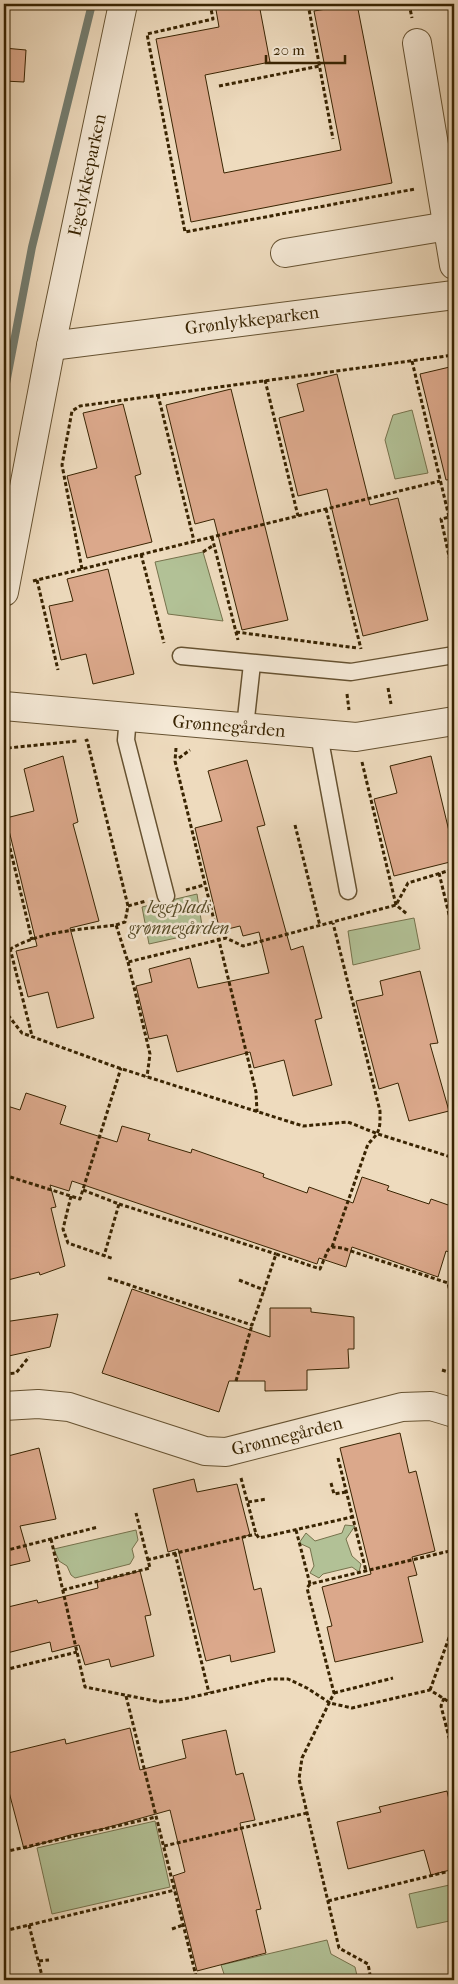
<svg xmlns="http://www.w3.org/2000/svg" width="458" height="1984" font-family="'IM FELL French Canon',serif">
<rect width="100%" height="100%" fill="#eedbbe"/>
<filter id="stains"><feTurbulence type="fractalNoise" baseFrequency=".004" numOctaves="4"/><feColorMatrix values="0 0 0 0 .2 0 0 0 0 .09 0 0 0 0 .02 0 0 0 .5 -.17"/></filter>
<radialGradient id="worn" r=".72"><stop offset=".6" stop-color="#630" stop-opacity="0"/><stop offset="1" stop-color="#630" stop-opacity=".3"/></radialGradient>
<!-- green -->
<g fill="#b2c196" stroke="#76724c">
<path d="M412,410L428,473L395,479L385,440L393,415Z"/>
<path d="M203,552L223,621L168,614L155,562Z"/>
<path d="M197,894L203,932L149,944L142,907Z"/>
<path d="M414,918L420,949L353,965L348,931Z"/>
<path d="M345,1525L355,1526L346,1539L352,1556L361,1564L359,1572L352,1567L323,1574L319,1578L310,1573L314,1566L310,1548L299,1543L306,1533L315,1541L342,1533Z"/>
<path d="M136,1530L138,1540L132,1549L134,1557L130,1564L75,1578L71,1575L67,1566L59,1561L54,1549Z"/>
<path d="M155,1821L170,1887L52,1914L37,1848Z"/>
<path d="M454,1884V1920L417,1928L409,1894Z"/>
<path d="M327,1940L331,1954L355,1967L358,1980H240L225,1977L221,1965Z"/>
</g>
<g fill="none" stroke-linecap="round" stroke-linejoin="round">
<!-- stream -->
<path stroke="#747d70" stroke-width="8" d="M4,394L32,247L92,4"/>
</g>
<!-- building -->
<g fill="#dba88b" stroke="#392402">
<path d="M215,4H259L270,62L205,75L224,173L341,150L314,11L357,4L392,183L191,222L156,39L219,27Z"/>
<path d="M4,48L26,50L24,82L4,81Z"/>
<path d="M454,366V479L446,480L420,374Z"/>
<path d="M337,374L370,505L398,498L428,620L363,636L327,489L298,496L279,418L304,411L297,384Z"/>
<path d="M231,389L288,620L242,630L214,519L195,524L166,405Z"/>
<path d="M123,404L141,474L135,476L152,542L87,558L67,476L97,468L83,413Z"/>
<path d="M108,569L134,674L93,684L86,654L61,660L49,606L73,601L67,579Z"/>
<path d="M63,756L78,822L73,824L99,921L70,928L94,1018L57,1028L48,992L28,997L16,951L37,946L6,818L34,811L24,769Z"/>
<path d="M431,756L454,852V861L394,876L374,799L397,793L390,766Z"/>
<path d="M247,760L265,825L257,827L291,950L303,946L322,1018L315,1020L332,1085L293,1096L284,1060L254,1068L250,1052L177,1072L167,1035L149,1039L136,986L152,982L149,969L190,958L198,988L269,973L259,932L243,936L240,926L220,931L195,828L222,821L208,771Z"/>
<path d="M420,971L438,1043L430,1044L449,1111L409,1121L398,1083L379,1089L356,1001L383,995L380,981Z"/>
<path d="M26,1093L66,1106L60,1124L117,1142L122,1126L150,1134L148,1140L191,1153L192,1149L212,1156L264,1174L263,1177L307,1193L309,1187L353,1203L362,1177L389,1186L387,1190L429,1204L431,1199L454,1207V1254L446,1251L438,1277L352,1247L346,1267L319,1258L317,1264L72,1181L69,1191L50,1185L56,1207L51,1208L65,1266L40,1275L39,1272L4,1281V1105L20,1110Z"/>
<path d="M132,1289L270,1337V1308H311V1312L354,1317V1349H348L349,1368L307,1370V1390L265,1391V1381H229L219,1412L102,1373Z"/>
<path d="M58,1314L50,1347L4,1357V1322Z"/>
<path d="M400,1433L409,1473L416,1471L435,1551L412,1557L417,1575L408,1577L423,1642L335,1662L327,1627L332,1626L322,1587L371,1574L340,1448Z"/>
<path d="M39,1448L56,1519L20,1526L30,1561L4,1567V1457Z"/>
<path d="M194,1479L197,1492L237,1484L250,1535L242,1537L254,1590L261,1588L275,1652L231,1662L230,1655L206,1661L178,1549L168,1552L153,1489Z"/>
<path d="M140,1571L151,1615L145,1616L154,1656L111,1667L109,1659L85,1665L79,1645L52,1652L50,1642L7,1653L4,1641V1608L37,1600L38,1603L98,1588L97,1582Z"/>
<path d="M130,1728L140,1770L186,1758L182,1740L226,1730L236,1775L243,1773L255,1820L240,1823L261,1909L256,1910L266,1953L197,1971L173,1876L185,1872L170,1810L102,1829L70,1835L24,1849L4,1773V1754L65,1739L66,1744Z"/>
<path d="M447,1791L454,1822V1869L431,1875L424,1850L348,1869L337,1822L381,1812L379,1807Z"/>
</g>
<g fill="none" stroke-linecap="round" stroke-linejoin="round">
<!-- lane casing -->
<g stroke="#665231" stroke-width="19">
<g id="lane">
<path d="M181,656L351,672L454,655"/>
<path d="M128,717L126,740L166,896"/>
<path d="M245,727L252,664"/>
<path d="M319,735L348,891"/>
</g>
</g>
<!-- street casing -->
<g stroke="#665231" stroke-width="30">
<g id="street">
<path d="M417,43L454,265"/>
<path d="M285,253L454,225"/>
<path d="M51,346L454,295"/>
<path d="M4,592L51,346L123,4"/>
<path d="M4,706L356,737L454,721"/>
<path d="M4,1406L38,1404L69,1407L205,1451L226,1452L402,1407L431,1406L454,1413"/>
</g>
</g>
<!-- path -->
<g stroke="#392402" stroke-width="3" stroke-dasharray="4 2.5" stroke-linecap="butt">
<path d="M210,4L213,19L147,34L185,232L415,189"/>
<path d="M308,4L333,139"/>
<path d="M409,4L412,18"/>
<path d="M450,4L454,30"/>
<path d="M309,9L338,4"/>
<path d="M219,86L320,66"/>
<path d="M412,361L449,517"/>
<path d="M265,380L298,516"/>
<path d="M158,395L194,541"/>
<path d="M326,509L361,649"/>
<path d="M454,516L441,519L454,579"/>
<path d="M212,537L238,640"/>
<path d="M203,552L214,545"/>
<path d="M141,554L164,643"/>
<path d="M82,569L62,465L72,411L80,406L454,355"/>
<path d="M37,580L58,670"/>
<path d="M33,581L440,481"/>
<path d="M454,616L452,618L454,632"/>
<path d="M236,632L357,648"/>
<path d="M388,688L391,704"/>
<path d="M347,694L349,710"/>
<path d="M85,741L87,740L128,906L125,922L116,925"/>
<path d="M176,748L175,761L256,1092L257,1112"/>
<path d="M179,758L190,750"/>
<path d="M362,762L396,905L407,914"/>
<path d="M4,774L8,748L77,741"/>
<path d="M4,823L32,940"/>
<path d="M295,825L320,926"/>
<path d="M439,873L454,935"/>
<path d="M186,890L204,885"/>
<path d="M128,906L146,901"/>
<path d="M10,948L32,1036"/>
<path d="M4,953C36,931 78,930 116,925L128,962L226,938L243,946L396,905L408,883L454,869"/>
<path d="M128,962L150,1054L147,1077"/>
<path d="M4,1010L22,1033L116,1067L303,1126L348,1122L378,1134L454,1158"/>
<path d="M4,1175L80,1199L121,1068"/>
<path d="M83,1190L119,1204L104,1256"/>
<path d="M71,1196L63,1229L68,1243L114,1259"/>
<path d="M119,1204L276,1254"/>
<path d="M332,1247L368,1144C381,1131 380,1128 380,1111L333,923"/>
<path d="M108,1278L252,1325L264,1290"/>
<path d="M239,1280L264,1290L276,1254L320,1269L328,1250L332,1247L342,1248L448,1283L454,1311"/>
<path d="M442,1370L454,1374"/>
<path d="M4,1374L16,1373L29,1357"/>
<path d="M236,1381L252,1325"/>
<path d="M338,1458L366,1571"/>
<path d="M241,1478L256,1534L259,1538L352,1517"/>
<path d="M331,1483L334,1494L346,1492"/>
<path d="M248,1502L267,1499"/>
<path d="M296,1530L310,1584L454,1550"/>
<path d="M51,1539L85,1687L160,1702L184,1699L270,1679H288L307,1688L330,1703L352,1708L430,1690L454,1705"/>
<path d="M4,1551L98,1527"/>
<path d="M175,1553L209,1693"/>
<path d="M147,1560L256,1534"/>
<path d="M310,1584L307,1588L334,1693L302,1758L299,1779L339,1948L368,1964L371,1980"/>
<path d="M63,1590L150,1568L136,1513"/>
<path d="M4,1670L77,1652"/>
<path d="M430,1690L454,1624"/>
<path d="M334,1693L393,1678"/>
<path d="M126,1696L197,1980"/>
<path d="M444,1698L441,1706L454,1757"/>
<path d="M164,1846L307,1813"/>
<path d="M4,1852L156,1817"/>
<path d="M328,1901L454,1870"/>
<path d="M29,1925L43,1980"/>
<path d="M172,1929L183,1925"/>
<path d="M4,1931L175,1890"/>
<path d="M39,1961L49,1960"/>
<path d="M377,1980L385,1979"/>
</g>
<!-- lane -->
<use href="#lane" stroke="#f4e8d5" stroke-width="16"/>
<!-- street -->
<use href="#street" stroke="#f4e8d5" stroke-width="28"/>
</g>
<g text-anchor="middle" stroke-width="5" stroke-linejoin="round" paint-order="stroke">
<!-- street labels -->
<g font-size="18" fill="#392402" stroke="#f4e8d5">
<text transform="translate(87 175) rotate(-78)" y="6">Egelykkeparken</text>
<text transform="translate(252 320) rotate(-7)" y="6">Grønlykkeparken</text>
<text transform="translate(229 726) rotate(5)" y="6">Grønnegården</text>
<text transform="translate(287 1436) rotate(-14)" y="6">Grønnegården</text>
</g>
<!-- park labels -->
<g font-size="18" font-style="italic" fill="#574b27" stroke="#f4e8d5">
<text x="179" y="913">legeplads<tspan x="179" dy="21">grønnegården</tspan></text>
</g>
</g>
<!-- margin -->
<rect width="458" height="1984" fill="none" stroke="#eedbbe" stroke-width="20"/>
<rect x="5" y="5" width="448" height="1974" fill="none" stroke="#392402" stroke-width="2.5"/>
<rect x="10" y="10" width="438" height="1964" fill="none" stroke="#392402"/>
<!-- scale -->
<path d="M266 55v8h79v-8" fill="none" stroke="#392402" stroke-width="2.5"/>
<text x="273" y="55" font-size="15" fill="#392402" stroke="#f4e8d5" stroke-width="4" paint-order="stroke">20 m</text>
<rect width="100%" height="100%" filter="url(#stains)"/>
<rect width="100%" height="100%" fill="url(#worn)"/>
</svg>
